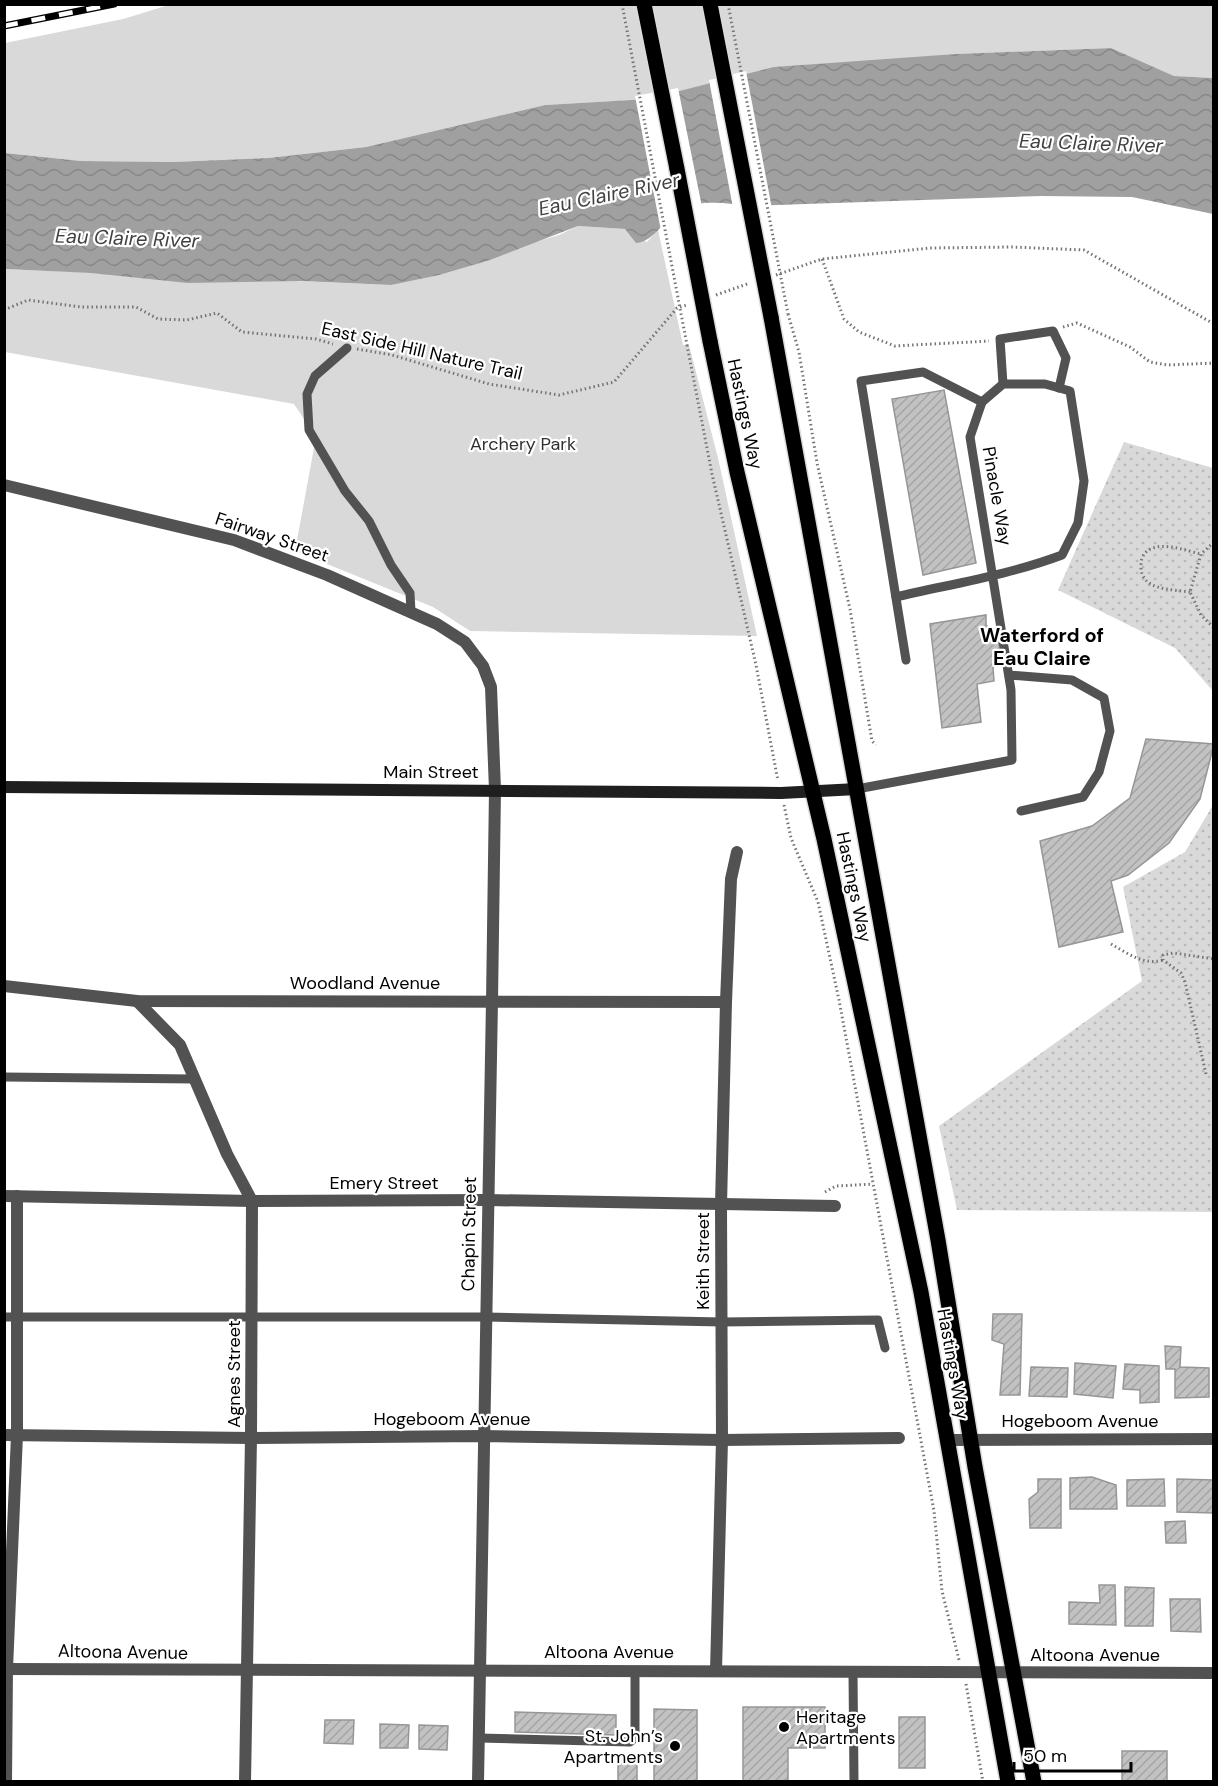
<svg xmlns="http://www.w3.org/2000/svg" width="1218" height="1786" font-family="'DM Sans',sans-serif">
<defs>
<pattern id="grass-dots" width="8" height="8" patternUnits="userSpaceOnUse" patternTransform="scale(1.5)"><rect width="8" height="8" fill="#d9d9d9"/><path d="M2 2h.1M6 6h.1" fill="none" stroke="#b8b8b8" stroke-width="1.8" stroke-linecap="round"/></pattern>
<pattern id="water-waves" width="16" height="10" patternUnits="userSpaceOnUse" patternTransform="scale(1.5)"><rect width="16" height="10" fill="#a0a0a0"/><path d="M0 5q4-4 8 0t8 0" fill="none" stroke="#888"/></pattern>
<pattern id="building-hatch" width="6" height="6" patternUnits="userSpaceOnUse" patternTransform="scale(1.5)"><rect width="6" height="6" fill="#c2c2c2"/><path d="M-1 1l2-2M0 6l6-6M5 7l2-2" fill="none" stroke="#a5a5a5"/></pattern>
</defs>
<rect width="100%" height="100%" fill="#fff"/>
<!-- grass -->
<g fill="url(#grass-dots)">
<path d="M1124,442L1213,468V691L1175,648L1058,590Z"/>
<path d="M1213,805V1212L957,1210L939,1126L1142,981L1123,887L1185,852Z"/>
</g>
<!-- park -->
<g fill="#d9d9d9">
<path d="M169,5H1213V78L1174,76L1111,48L956,54L884,61L648,99L545,105L366,147L268,158L173,162L81,161L5,153V43L123,19Z"/>
<path d="M578,226L625,229L647,242L658,230L683,345H689L718,458L757,636L470,631L433,607L295,551L316,437L294,404L5,352L4,269L391,285L559,235Z"/>
</g>
<!-- water -->
<path fill="url(#water-waves)" d="M1111,48L1174,76L1213,78V214L1132,197L1041,196L751,206C729,204 701,198 680,210C663,219 656,241 636,243L625,229L578,226L490,260L439,275L391,285L301,281L188,283L91,273L5,269V153L81,161L173,162L268,158L366,147L545,105L648,99L774,67L956,54Z"/>
<!-- pier -->
<g fill="#fff">
<path d="M746,71L772,209L733,208L709,80Z"/>
<path d="M678,88L702,207L681,212L661,231L635,96Z"/>
</g>
<!-- building -->
<g fill="url(#building-hatch)" stroke="#969696" stroke-width="1.5">
<path d="M944,390L976,563L923,575L892,399Z"/>
<path d="M986,615V625L997,635L1001,654L993,668L994,681L977,684L981,722L942,728L930,624Z"/>
<path d="M1146,739L1214,744L1200,799L1169,843L1128,875L1111,881L1123,932L1059,947L1040,841L1092,826L1130,798Z"/>
<path d="M993,1314H1022L1020,1395H1000L1004,1344L992,1340Z"/>
<path d="M1165,1346L1181,1347L1180,1367L1209,1368V1397L1175,1398V1369H1166Z"/>
<path d="M1075,1363L1116,1366L1113,1398L1074,1394Z"/>
<path d="M1125,1364L1159,1366V1402L1140,1403V1390L1123,1389Z"/>
<path d="M1031,1367L1068,1368L1067,1397L1029,1396Z"/>
<path d="M1092,1477L1116,1485L1117,1509H1070V1478Z"/>
<path d="M1038,1479H1061V1528H1030L1029,1499L1038,1492Z"/>
<path d="M1164,1479L1165,1506H1127V1480Z"/>
<path d="M1177,1479L1214,1480V1513L1177,1512Z"/>
<path d="M1185,1521L1186,1543H1166L1165,1522Z"/>
<path d="M1099,1585H1115L1116,1625L1069,1624V1602L1100,1603Z"/>
<path d="M1125,1587L1154,1588L1153,1626H1125Z"/>
<path d="M1170,1599H1200L1201,1632L1171,1631Z"/>
<path d="M743,1707H825V1748H788V1782H743Z"/>
<path d="M654,1709L697,1710V1782H654Z"/>
<path d="M515,1712L616,1715V1735L515,1732Z"/>
<rect x="899" y="1717" width="26" height="51"/>
<path d="M325,1720H354L353,1744L324,1743Z"/>
<path d="M380,1724L409,1725L408,1748H380Z"/>
<path d="M419,1725L448,1726L447,1750L419,1749Z"/>
<rect x="1122" y="1751" width="45" height="31"/>
<rect x="618" y="1759" width="19" height="23"/>
</g>
<g fill="none" stroke-linecap="round" stroke-linejoin="round">
<!-- primary casing -->
<g stroke="#dbdbdb" stroke-width="18">
<g id="primary">
<path d="M644,4L677,169"/>
<path d="M771,317L938,1240L975,1467L1034,1782"/>
<path d="M710,341L737,472L824,839L921,1292L1008,1782"/>
</g>
</g>
<!-- path -->
<g stroke="#747474" stroke-width="3" stroke-dasharray="1.5 3" stroke-linecap="butt">
<path d="M822,259L844,319L859,332L895,346L989,341"/>
<path d="M776,275L822,259L930,248L1012,247L1084,250L1214,324"/>
<path d="M716,295L750,283"/>
<path d="M4,310L28,300L81,307H136L158,319L187,320L217,313L242,332L316,339L333,344"/>
<path d="M788,314L799,352L817,463L850,609L872,741L876,745"/>
<path d="M1063,327L1077,323L1130,347L1150,362L1167,365L1214,363"/>
<path d="M687,345L712,474L756,665L778,781"/>
<path d="M357,349L392,355L489,384L559,395L614,382L677,308L687,305"/>
<path d="M1214,542L1201,554L1190,592L1201,615L1214,628"/>
<path d="M1190,592C1171,589 1139,591 1141,564C1141,558 1145,551 1151,549C1164,542 1187,551 1201,554"/>
<path d="M784,805L791,838L818,902L839,1000L934,1511L942,1591L959,1660"/>
<path d="M1111,944C1127,953 1144,966 1163,960"/>
<path d="M1206,1074L1185,982L1181,973L1163,960V955L1174,953L1214,959"/>
<path d="M825,1192L836,1186L873,1184"/>
<path d="M966,1684L983,1782"/>
</g>
<!-- lane -->
<g stroke="#525252" stroke-width="9">
<path d="M347,348L315,376L307,394L309,430L345,491L369,521L391,565L410,593L411,612"/>
<path d="M1003,384L1000,339L1053,331L1066,358L1059,388"/>
<path d="M906,660L861,381L923,372L982,402"/>
<path d="M1009,675L1072,680L1104,698L1110,731L1099,772L1083,797L1021,811"/>
<path d="M857,789L1012,760L1011,690L970,437L982,402L1003,384H1045L1070,391L1084,481L1078,523L1062,555C1009,575 951,584 896,597"/>
<path d="M4,1077L194,1079"/>
<path d="M4,1317H486L722,1322L878,1320L885,1348"/>
<path d="M853,1672L854,1782"/>
<path d="M479,1738L630,1742L635,1738V1671"/>
</g>
<!-- street -->
<g stroke="#525252" stroke-width="12">
<path d="M4,485L234,540L327,575L437,624L465,642L483,666L491,687L495,790L492,1001L478,1782"/>
<path d="M4,986L137,1001L726,1002"/>
<path d="M137,1001L180,1045L227,1154L252,1201L251,1438L245,1782"/>
<path d="M4,1196L252,1201L488,1200L835,1206"/>
<path d="M4,1435L251,1438L484,1436L722,1440L899,1438"/>
<path d="M947,1440L1214,1439"/>
<path d="M4,1669L1214,1673"/>
<path d="M716,1671L722,1440L721,1205L726,1002L731,879L737,852"/>
<path d="M6,1782L7,1669L17,1435V1196"/>
</g>
<!-- secondary -->
<path stroke="#1f1f1f" stroke-width="12" d="M4,787L781,793L857,789"/>
<!-- primary -->
<use href="#primary" stroke="#000" stroke-width="15"/>
<!-- rail casing -->
<g stroke="#000" stroke-width="7">
<path id="rail" d="M4,26L114,4"/>
</g>
<!-- rail -->
<use href="#rail" stroke="#fff" stroke-width="4.5" stroke-dasharray="14" stroke-linecap="butt"/>
<!-- primary-bridge casing -->
<g stroke="#dbdbdb" stroke-width="18" stroke-linecap="butt">
<g id="primary-bridge">
<path d="M710,4L771,317"/>
<path d="M677,169L710,341"/>
</g>
</g>
<!-- path-bridge -->
<g stroke="#747474" stroke-width="3" stroke-dasharray="1.5 3" stroke-linecap="butt">
<path d="M622,4L687,345"/>
<path d="M728,4L788,314"/>
</g>
<!-- primary-bridge -->
<use href="#primary-bridge" stroke="#000" stroke-width="15"/>
</g>
<!-- markers -->
<g fill="#000" stroke="#fff" stroke-width="2">
<circle cx="784" cy="1727" r="6"/>
<circle cx="675" cy="1746" r="6"/>
</g>
<g text-anchor="middle" stroke-width="4.5" stroke-linejoin="round" paint-order="stroke">
<!-- street labels -->
<g font-size="18" fill="#000" stroke="#fff">
<text transform="translate(422 351) rotate(13)" y="6">East Side Hill Nature Trail</text>
<text transform="translate(745 414) rotate(78)" y="6">Hastings Way</text>
<text transform="translate(997 496) rotate(80)" y="6">Pinacle Way</text>
<text transform="translate(272 537) rotate(19)" y="6">Fairway Street</text>
<text x="431" y="778">Main Street</text>
<text transform="translate(854 887) rotate(78)" y="6">Hastings Way</text>
<text x="365" y="989">Woodland Avenue</text>
<text x="384" y="1189">Emery Street</text>
<text transform="translate(469 1234) rotate(-89)" y="6">Chapin Street</text>
<text transform="translate(703 1261) rotate(-90)" y="6">Keith Street</text>
<text transform="translate(953 1364) rotate(80)" y="6">Hastings Way</text>
<text transform="translate(234 1374) rotate(-90)" y="6">Agnes Street</text>
<text x="452" y="1425">Hogeboom Avenue</text>
<text x="1080" y="1427">Hogeboom Avenue</text>
<text transform="translate(123 1652) rotate(1)" y="6">Altoona Avenue</text>
<text x="609" y="1658">Altoona Avenue</text>
<text x="1095" y="1661">Altoona Avenue</text>
</g>
<!-- park labels -->
<g font-size="18" fill="#303030" stroke="#fff">
<text x="523" y="450">Archery Park</text>
</g>
<!-- poi labels -->
<g font-size="18" fill="#000" stroke="#fff" text-anchor="start">
<text x="796" y="1723">Heritage<tspan x="796" dy="21">Apartments</tspan></text>
<text x="663" y="1742" text-anchor="end">St. John’s<tspan x="663" dy="21">Apartments</tspan></text>
</g>
<!-- water labels -->
<g font-size="20" font-style="italic" fill="#414141" stroke="#fff">
<text transform="translate(1091 143) rotate(2)" y="7">Eau Claire River</text>
<text transform="translate(609 194) rotate(-12)" y="7">Eau Claire River</text>
<text transform="translate(127 238) rotate(2)" y="7">Eau Claire River</text>
</g>
<!-- neighbourhood labels -->
<g font-size="20" font-weight="bold" fill="#000" stroke="#fff">
<text x="1042" y="642">Waterford of<tspan x="1042" dy="23">Eau Claire</tspan></text>
</g>
</g>
<!-- border -->
<rect width="1218" height="1786" fill="none" stroke="#000000" stroke-width="12"/>
<!-- scale -->
<path d="M1014 1762v9h117v-9" fill="none" stroke="#000000" stroke-width="3"/>
<text x="1023" y="1762" font-size="18" fill="#000000" stroke="#ffffff" stroke-width="4.5" paint-order="stroke">50 m</text>
</svg>
